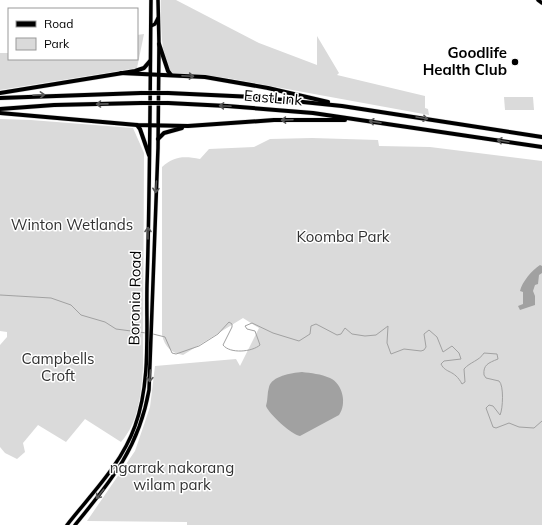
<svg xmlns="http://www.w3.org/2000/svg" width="542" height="525" font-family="Mulish,sans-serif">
<rect width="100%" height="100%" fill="#fff"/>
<!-- green -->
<g fill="#dadada">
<path d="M161,0H176L259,43L317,65V36L339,73L337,75L425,96V108L428,109L429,115L227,78L172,73C160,61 161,17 161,0Z"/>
<path d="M144,34L137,68L0,90V53H9V59H137V35Z"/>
<path d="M504,97H533L534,110H505Z"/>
<path d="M0,119L31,120L133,128L144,153L143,368C141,393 139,422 121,442L85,419L66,442L38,425L23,443L25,452L17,459L5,453L0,447V345L7,337V332L0,331Z"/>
<path d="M312,138L378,140L379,146L430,147L542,161V525H187V522L87,521L135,451L150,407L155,366L236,359L240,366L259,328L243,318L183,355C171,353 165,347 162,335V167C174,156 184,156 200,159L209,149L254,147L270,139Z"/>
</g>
<!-- water -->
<g fill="#a1a1a1">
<path d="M540,265L542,266V273L539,275L538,284L535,285L533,291L535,296V305L520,310L518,306L523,304V292L520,291C522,282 532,270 540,265Z"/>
<path d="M302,372C311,373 321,374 330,378C343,384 347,404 339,415L300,436C292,435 269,414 266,406C268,400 267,393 269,387C272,376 291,373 302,372Z"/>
</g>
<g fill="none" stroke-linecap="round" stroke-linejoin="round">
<!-- stream -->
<g stroke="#a1a1a1" stroke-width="1">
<path d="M0,295L51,298L71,305L81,315L105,322L116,329L146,333"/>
<path d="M153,334L165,337L172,353L176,354L199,346L218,334L229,322L232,324V327L223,345C230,354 252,352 260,345L255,331L247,329L245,326L252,323L273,333L299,341L310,334L311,326L316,324L337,335L341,334L345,328L352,334L365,336L376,335L388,326L387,343L391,354L404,349L421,351L424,350L426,347L424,334L429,330L437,337L443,352L452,346L459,353L461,359L444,361L441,364C446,374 454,369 462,384L465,382L464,369C470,362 479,361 484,353L497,354L498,359C488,363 483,365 484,375L486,378L499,381C504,385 503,409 500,415L493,406L489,405L486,408L493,427L496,428L509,423L519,427L534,428L542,421"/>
</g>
<!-- primary casing -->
<g stroke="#dbdbdb" stroke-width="4.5">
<g id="primary">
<path d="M538,0L542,3"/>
<path d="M151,26L155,24L158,18"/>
<path d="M67,525C92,493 121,465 135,426C151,382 146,331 147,285C150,190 150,95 151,0"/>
<path d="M75,525C111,481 139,448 149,390L158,148L159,44L158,0"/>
</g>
</g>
<!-- motorway casing -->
<g stroke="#dbdbdb" stroke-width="5">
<g id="motorway">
<path d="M159,44L168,71L171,75"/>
<path d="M121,73L205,77L268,88L328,102"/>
<path d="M0,93L135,71L144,68L150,61"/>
<path d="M168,93L254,97L342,106L542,137"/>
<path d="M0,98L141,93"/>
<path d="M168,103L227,106L313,113L542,147"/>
<path d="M0,109L54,105L141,103"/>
<path d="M0,113L137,125L188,126L274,120H345"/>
<path d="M137,125L140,129L149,155"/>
<path d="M158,139L164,133L182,128"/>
</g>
</g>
<!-- primary -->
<use href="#primary" stroke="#000" stroke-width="3.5"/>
<!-- motorway -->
<use href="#motorway" stroke="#000" stroke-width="4"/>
<!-- motorway-bridge casing -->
<g stroke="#dbdbdb" stroke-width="5" stroke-linecap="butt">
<g id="motorway-bridge">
<path d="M141,93H168"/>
<path d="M141,103H168"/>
</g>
</g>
<!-- motorway-bridge -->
<use href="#motorway-bridge" stroke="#000" stroke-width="4"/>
</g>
<!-- one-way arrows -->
<defs><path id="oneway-shaft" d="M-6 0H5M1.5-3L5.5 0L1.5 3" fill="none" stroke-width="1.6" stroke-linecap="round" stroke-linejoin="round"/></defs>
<g stroke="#595959">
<use href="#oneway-shaft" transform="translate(188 76) rotate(3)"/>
<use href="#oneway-shaft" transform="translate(39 95) rotate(-3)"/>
<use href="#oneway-shaft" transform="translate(102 104) rotate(179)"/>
<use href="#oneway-shaft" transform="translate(225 106) rotate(-177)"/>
<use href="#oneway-shaft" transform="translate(422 118) rotate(9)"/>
<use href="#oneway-shaft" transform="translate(287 120) rotate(178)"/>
<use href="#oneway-shaft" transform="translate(375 122) rotate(-172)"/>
<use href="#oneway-shaft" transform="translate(503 141) rotate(-171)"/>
<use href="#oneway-shaft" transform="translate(156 187) rotate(94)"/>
<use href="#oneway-shaft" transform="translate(148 233) rotate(-90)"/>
<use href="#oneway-shaft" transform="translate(150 376) rotate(94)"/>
<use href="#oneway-shaft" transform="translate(100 494) rotate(129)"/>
</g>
<!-- markers -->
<circle fill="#000" stroke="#fff" stroke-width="1.5" cx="515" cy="62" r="4"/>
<g text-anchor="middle" stroke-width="3" stroke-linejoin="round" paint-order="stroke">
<!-- poi labels -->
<g font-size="15" font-weight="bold" fill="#000" stroke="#fff" text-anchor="end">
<text x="507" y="58">Goodlife<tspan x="507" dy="17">Health Club</tspan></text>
</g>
<!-- street labels -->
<g font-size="15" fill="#000" stroke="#fff">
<text transform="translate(273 98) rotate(5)" y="5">EastLink</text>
<text transform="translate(135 298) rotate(-89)" y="5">Boronia Road</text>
</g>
<!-- park labels -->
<g font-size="15" fill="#313131" stroke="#fff">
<text x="72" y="230">Winton Wetlands</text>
<text x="343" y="242">Koomba Park</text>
<text x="58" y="364">Campbells<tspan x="58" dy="17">Croft</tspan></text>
<text x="172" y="473">ngarrak nakorang<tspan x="172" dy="17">wilam park</tspan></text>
</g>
</g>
<!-- legend -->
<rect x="8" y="8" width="130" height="52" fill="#ffffff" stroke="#999999"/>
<rect x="16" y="21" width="20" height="6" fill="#000000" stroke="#999999"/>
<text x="44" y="28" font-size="12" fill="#000000">Road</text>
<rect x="16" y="38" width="20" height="12" fill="#dadada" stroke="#999999"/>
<text x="44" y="48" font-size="12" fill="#000000">Park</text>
</svg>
